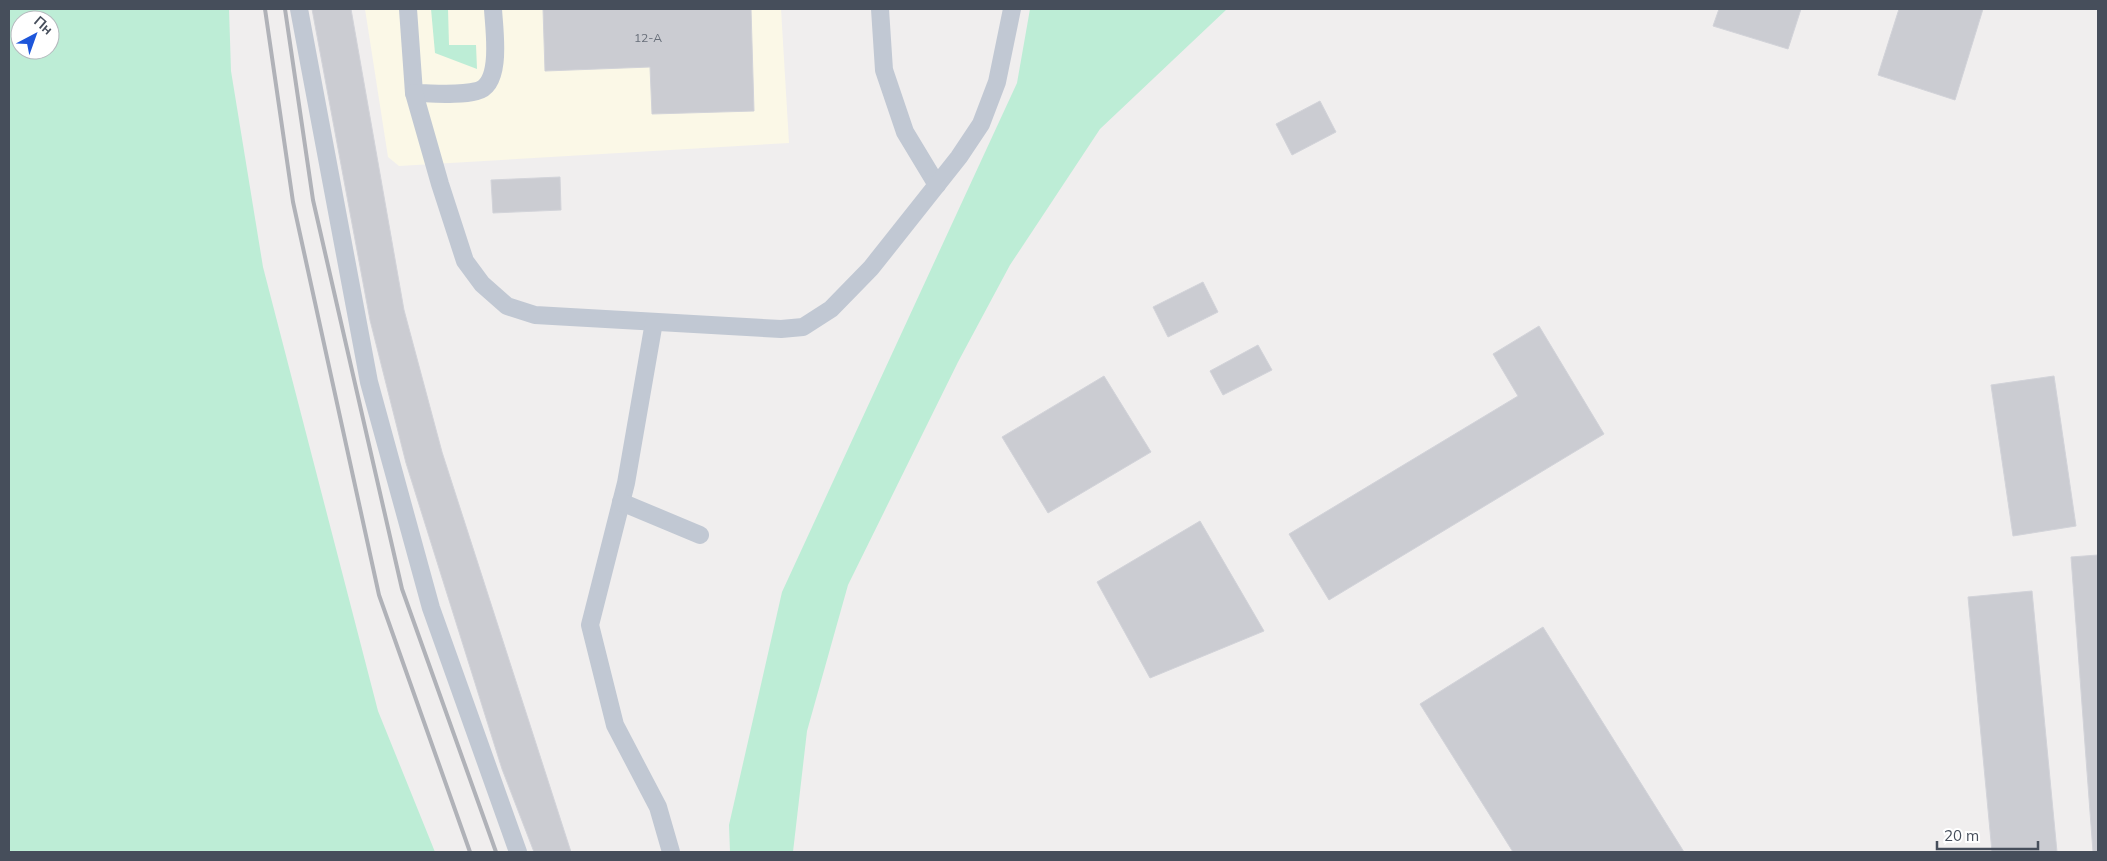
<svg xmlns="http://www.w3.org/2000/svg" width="2107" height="861" font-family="Mulish,sans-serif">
<rect width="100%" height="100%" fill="#f0eeee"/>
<!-- commercial -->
<path fill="#fbf8e7" d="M365,9H781L789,143L399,166L388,157Z"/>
<!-- green -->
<g fill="#bdedd6" fill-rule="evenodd">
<path d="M9,9H229L231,71L263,267L378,711L435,852H9ZM20,20H50V50H20Z"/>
<path d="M431,9H448L449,45H476L477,69L435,53Z"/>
<path d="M1030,9H1227L1100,129L1010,265L958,362L848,585L807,731L793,852H730L729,825L782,592L1017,83Z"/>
</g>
<!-- building -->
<g fill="#cbccd2" stroke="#d2d3d9">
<path d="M312,9H351L404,310L442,452L571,852H534L502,769L406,463L370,320Z"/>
<path d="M543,9H751L754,111L652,114L650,67L545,71Z"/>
<path d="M1719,9H1801L1788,49L1713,26Z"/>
<path d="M1899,9H1983L1955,100L1878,75Z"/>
<path d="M1320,101L1336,132L1292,155L1276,124Z"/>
<path d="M560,177L561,210L493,213L491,180Z"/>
<path d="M1203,282L1218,312L1168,337L1153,307Z"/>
<path d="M1539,326L1604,434L1329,600L1289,534L1518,396L1493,354Z"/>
<path d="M1258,345L1272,370L1223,395L1210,371Z"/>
<path d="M1104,376L1151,452L1048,513L1002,437Z"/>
<path d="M2054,376L2076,526L2013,536L1991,385Z"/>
<path d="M1200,521L1264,631L1150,678L1097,582Z"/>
<path d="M2098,555V852H2093L2071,557Z"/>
<path d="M2032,591L2057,852H1992L1968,597Z"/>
<path d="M1543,627L1684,852H1513L1420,704Z"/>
</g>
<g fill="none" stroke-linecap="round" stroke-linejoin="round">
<!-- lane -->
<g stroke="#c1c8d3" stroke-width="18">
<path d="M299,9L369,382L431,608L518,852"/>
<path d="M408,9L414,93C434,93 458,96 477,91C503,85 494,29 493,9"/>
<path d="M880,9L884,70L905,132L937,185"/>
<path d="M414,93L440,184L465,261L482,284L507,306L535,315L781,329L803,327L831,309L871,268L959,157L981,124L997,82L1012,9"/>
<path d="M654,322L626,483L590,625L615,725L658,807L671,852"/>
<path d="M621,502L700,535"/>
</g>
<!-- rail -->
<g stroke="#b0b2b8" stroke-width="4">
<path d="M265,9L293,202L379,595L470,852"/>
<path d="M285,9L313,200L402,589L496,852"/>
</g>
</g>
<g text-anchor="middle" stroke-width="5" stroke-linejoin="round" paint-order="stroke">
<!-- number labels -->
<g font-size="12" fill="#676e79">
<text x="648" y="42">12-А</text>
</g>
</g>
<!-- border -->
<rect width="2107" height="861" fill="none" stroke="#464e5b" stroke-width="20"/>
<!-- north arrow -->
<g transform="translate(35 35) rotate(41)"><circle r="24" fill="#ffffff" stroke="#b5b8bd"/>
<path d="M0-4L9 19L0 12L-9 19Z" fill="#1d56da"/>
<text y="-8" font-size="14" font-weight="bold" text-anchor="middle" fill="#464e5b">Пн</text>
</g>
<!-- scale -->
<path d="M1937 841v8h101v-8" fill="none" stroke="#464e5b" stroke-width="2.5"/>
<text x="1944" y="841" font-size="15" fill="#464e5b" stroke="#ffffff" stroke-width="4" paint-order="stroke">20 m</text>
</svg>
